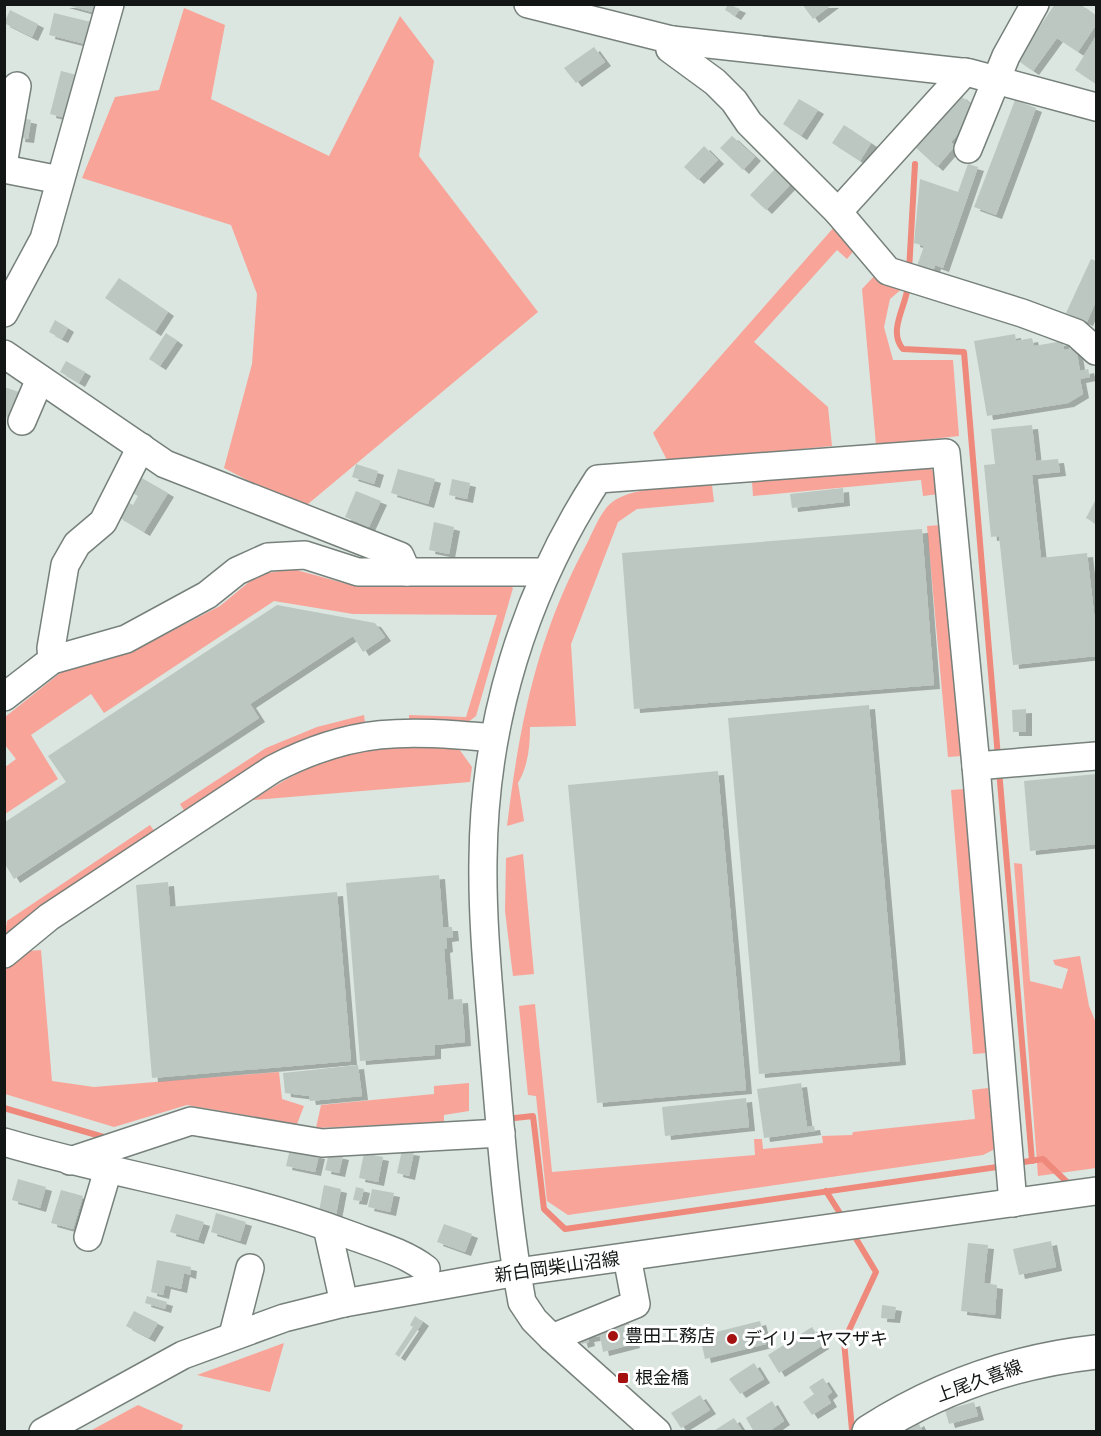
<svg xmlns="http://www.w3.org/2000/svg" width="1101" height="1436" font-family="Cabin,'Noto Sans JP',sans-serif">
<defs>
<filter id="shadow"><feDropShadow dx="6" dy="4" stdDeviation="0" flood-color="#0004"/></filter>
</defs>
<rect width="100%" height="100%" fill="#dbe6e0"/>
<!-- green -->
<g fill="#f8a499">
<path d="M184,8L225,25L211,99L329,156L400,16L434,61L419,156L538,312L302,509L224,468L252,364L257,294L231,225L82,178L115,97L159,90Z"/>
<path d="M835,226L857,247L847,259L837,250L754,342L828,407L832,446L668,462L653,433Z"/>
<path d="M878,272L904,287L890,299L884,327L893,360H953L959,436L876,445L862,289Z"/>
<path d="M927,466L938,475L939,494L923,496L921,480L753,496L752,482Z"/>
<path d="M712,485L714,502L637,509L618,522L571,644L576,726L530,727C530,747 528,766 518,783L524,821L507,826C519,727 536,640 583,551C591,537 597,519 607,507C625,485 684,487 712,485Z"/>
<path d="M941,525L962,756L948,757L927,526Z"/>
<path d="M293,569L358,587L510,585L513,588L476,716L467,723L409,719V715L466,717L497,615L353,614L274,601L104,713L91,694L31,735L58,779L5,814L4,768L16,759L5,745V717L64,670L129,653L220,606L249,582L267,573Z"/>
<path d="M364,715L365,723L317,736L284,749L185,812L180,804L266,748L317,727Z"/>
<path d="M407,744L459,749L472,767L470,782L253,800C310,762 340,754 407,744Z"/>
<path d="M964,789L986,1053L973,1054L951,790Z"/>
<path d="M150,825L155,832L39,908L5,935L7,921Z"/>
<path d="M523,854L534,974L513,976L505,911L506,858Z"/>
<path d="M1014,863L1022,864L1030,981L1062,989L1068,969L1055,965L1053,960L1080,956L1089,1006L1096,1023V1168L1038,1176Z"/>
<path d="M41,950L52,1081L94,1087L279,1072L282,1099L304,1106L297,1124L187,1105L114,1127L5,1094L4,971L27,951Z"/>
<path d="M535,1004L552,1172L755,1155L754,1139H762L763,1149L823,1143L822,1136L852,1135L853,1132L975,1119L972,1090L988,1088L995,1149L983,1155L568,1215L547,1201L536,1096L528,1095L519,1006Z"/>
<path d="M469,1083V1111L444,1115V1122L316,1128L321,1105L434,1094V1086Z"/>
<path d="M284,1343L270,1392L197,1375Z"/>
<path d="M138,1405L183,1425L181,1431H90Z"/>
</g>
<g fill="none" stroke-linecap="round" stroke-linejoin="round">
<!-- stream -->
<g stroke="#ef897c" stroke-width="6">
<path d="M909,271L915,164"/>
<path d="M908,285C907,305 887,331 903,349L964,352L998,757"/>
<path d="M999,770L1032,1161"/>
<path d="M4,1108L107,1138"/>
<path d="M506,1119L533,1116L544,1209L565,1229L1004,1166"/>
<path d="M1017,1163L1043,1159L1071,1186"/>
<path d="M826,1191L843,1218"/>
<path d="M852,1232L876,1272L844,1341L852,1430"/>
</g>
</g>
<!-- building -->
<g fill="#bdc7c1" filter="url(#shadow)">
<path d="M63,4H91L94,5L92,12Z"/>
<path d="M728,4L740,9L735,16L725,10Z"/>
<path d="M802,4H833L813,19Z"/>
<path d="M1055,4H1080L1096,16V25L1078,52L1057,38L1033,71L1017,60Z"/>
<path d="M10,10L38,24L32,37L4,23Z"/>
<path d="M54,13L91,22L85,44L49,35Z"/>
<path d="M1096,36V84L1075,70Z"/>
<path d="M594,47L605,62L576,83L564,68Z"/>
<path d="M61,71L77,75L66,118L50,114Z"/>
<path d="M960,95L978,111L951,142L955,146L937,167L914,146Z"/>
<path d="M799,99L818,110L801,136L783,124Z"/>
<path d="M1015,100L1036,108L996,215L974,207Z"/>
<path d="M21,118L31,120L28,139L19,138Z"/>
<path d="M844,125L871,143L860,161L832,143Z"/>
<path d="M732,136L755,157L743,170L720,148Z"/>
<path d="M704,146L718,160L698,180L684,167Z"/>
<path d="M968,164L978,167L943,268L935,265L933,272L917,266L924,246L914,243L920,179L958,192Z"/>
<path d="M775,169L791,184L766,210L750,195Z"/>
<path d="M1091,259L1096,261V301L1087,322L1066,313Z"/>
<path d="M119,278L168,312L155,332L105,298Z"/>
<path d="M55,320L68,328L62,339L49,332Z"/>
<path d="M166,333L177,341L160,366L149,359Z"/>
<path d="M1015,334L1016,341L1032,338L1034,346L1063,341L1064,350L1076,348L1080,371L1088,369L1090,377L1080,379L1083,394L1068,403L987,416L974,341Z"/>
<path d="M66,361L85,372L79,383L60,372Z"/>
<path d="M4,387L25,394L17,420L4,416Z"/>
<path d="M1032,425L1036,461L1058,459L1060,472L1032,475L1041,558L1087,553L1096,630V656L1013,665L999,536L991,537L984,465L995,464L991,429Z"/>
<path d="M356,464L378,471L374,484L352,477Z"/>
<path d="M398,469L435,479L428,504L391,493Z"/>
<path d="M140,477L168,493L144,532L117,516L126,501L133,505L138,496L131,492Z"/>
<path d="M452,479L470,483L467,499L449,495Z"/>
<path d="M843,488L844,502L792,508L790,494Z"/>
<path d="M356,491L381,501L369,527L345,517Z"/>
<path d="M1096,499V524L1086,518Z"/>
<path d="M434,522L454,527L449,554L429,550Z"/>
<path d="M922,529L934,685L634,709L622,553Z"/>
<path d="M277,605L375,623L385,637L363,652L353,636L250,704L259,718L14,879L5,864V822L66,782L48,756Z"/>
<path d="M869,705L900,1061L759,1074L728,718Z"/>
<path d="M1026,709V732H1013L1012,710Z"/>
<path d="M718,771L746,1090L597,1103L568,785Z"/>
<path d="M1096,774V844L1030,851L1024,781Z"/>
<path d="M439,875L443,927H452L453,937L446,938L447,948L444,949L448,1000L462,999L465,1042L435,1045V1055L360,1061L346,883Z"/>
<path d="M168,882L170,907L337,892L351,1061L152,1078L136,885Z"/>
<path d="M358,1065L362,1096L310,1101L309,1096L285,1093L283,1073Z"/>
<path d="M801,1083L807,1127L814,1126L815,1131L764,1138L757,1089Z"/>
<path d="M746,1098L749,1127L665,1136L662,1107Z"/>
<path d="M290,1149L319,1155L315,1172L286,1166Z"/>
<path d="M402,1150L414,1152L409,1176L397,1173Z"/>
<path d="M329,1153L343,1156L339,1173L325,1170Z"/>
<path d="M364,1153L383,1157L378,1182L359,1178Z"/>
<path d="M18,1179L46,1187L40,1208L12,1200Z"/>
<path d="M324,1185L341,1189L336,1215L319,1211Z"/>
<path d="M356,1187L364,1189L361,1201L353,1200Z"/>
<path d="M372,1189L394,1193L390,1212L368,1207Z"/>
<path d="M61,1190L83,1196L73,1229L51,1223Z"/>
<path d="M216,1213L246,1222L240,1241L211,1232Z"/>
<path d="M176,1214L204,1222L198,1240L170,1232Z"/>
<path d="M444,1224L472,1234L465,1252L437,1242Z"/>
<path d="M1051,1241L1056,1267L1019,1275L1013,1249Z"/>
<path d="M968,1243L988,1245L984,1283L997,1285L995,1315L961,1311Z"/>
<path d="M157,1260L191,1267L190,1275L184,1273L181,1289L165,1285L163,1295L151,1292Z"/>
<path d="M147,1296L167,1302L165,1309L145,1303Z"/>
<path d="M882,1305L896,1307L894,1319L881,1318Z"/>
<path d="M134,1311L158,1323L149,1338L126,1326Z"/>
<path d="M415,1316L423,1322L399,1357L395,1354L413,1327L410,1325Z"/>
<path d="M628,1321L634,1344L603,1352L600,1336L588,1338L589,1342L582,1344L579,1333Z"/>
<path d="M760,1321L766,1344L705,1359L700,1336Z"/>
<path d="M812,1327L823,1345L779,1373L768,1355Z"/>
<path d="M754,1363L764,1379L740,1394L729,1379Z"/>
<path d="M823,1378L832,1392L827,1396L831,1403L812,1415L803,1402L814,1394L809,1387Z"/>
<path d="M700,1395L710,1410L681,1428L671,1413Z"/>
<path d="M772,1401L784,1421L768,1432H754L746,1418Z"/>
<path d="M974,1402L978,1416L949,1424L945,1410Z"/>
<path d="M734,1418L743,1432H712Z"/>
<path d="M918,1422L923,1432H903Z"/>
</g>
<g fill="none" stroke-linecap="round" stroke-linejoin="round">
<!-- minor casing -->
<g stroke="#77817b" stroke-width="30">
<g id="minor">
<path d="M528,4L672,40L970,73L1096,107"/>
<path d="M672,40L670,49L715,82L734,101L749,123L838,212L888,271L1022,313L1076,333L1096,351"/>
<path d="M968,149L1006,56L1035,4"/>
<path d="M4,159L17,86"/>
<path d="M4,169L60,180"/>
<path d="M838,212L965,72"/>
<path d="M4,313L44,239L110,4"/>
<path d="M4,354L165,464L400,556L407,572"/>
<path d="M22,421L40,379"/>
<path d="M52,660L51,648L65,565L77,544L103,522L141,447"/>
<path d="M4,697L52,660L126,639L207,595L237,571L268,557L305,555L358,572H546"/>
<path d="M976,766L1096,756"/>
<path d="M4,954L49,917L273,769C354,727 405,730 493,738"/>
<path d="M4,1142C118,1176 236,1192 347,1234C373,1244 404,1252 426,1269"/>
<path d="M70,1161L191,1121L322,1143L501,1133"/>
<path d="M327,1227L344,1303"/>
<path d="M88,1237L108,1170"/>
<path d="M233,1335L250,1268"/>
<path d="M552,1338L636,1304L627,1257"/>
<path d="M43,1432L183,1355L284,1318L344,1303L517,1272L1096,1191"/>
<path d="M657,1432L552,1338L534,1320L522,1302C507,1220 501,1137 494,1054C489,989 482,924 483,860C484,723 524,593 598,479L946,453L976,766L1013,1203"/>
</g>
</g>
<!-- major casing -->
<g stroke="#77817b" stroke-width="36">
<path id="major" d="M869,1432C939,1387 1015,1361 1096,1352"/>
</g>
<!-- minor -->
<use href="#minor" stroke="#fff" stroke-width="27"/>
<!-- major -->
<use href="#major" stroke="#fff" stroke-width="33"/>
</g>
<!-- markers -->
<g fill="#a51011" stroke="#fff" stroke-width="2">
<circle cx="613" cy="1336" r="6"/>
<circle cx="732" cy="1339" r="6"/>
<rect x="617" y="1372" width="12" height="12" rx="3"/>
</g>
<g text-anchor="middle" stroke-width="6" stroke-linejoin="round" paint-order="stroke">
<!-- street labels -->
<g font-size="18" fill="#121614" stroke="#fff">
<text transform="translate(557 1267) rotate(-8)" y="6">新白岡柴山沼線</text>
<text transform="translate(979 1381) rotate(-20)" y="6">上尾久喜線</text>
</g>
<!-- poi labels -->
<g font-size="18" fill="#121614" stroke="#fff" text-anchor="start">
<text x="625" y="1342">豊田工務店</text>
<text x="744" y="1345">デイリーヤマザキ</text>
<text x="635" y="1384">根金橋</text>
</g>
</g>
<!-- border -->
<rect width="1101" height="1436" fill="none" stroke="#121614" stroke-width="12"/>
</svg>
